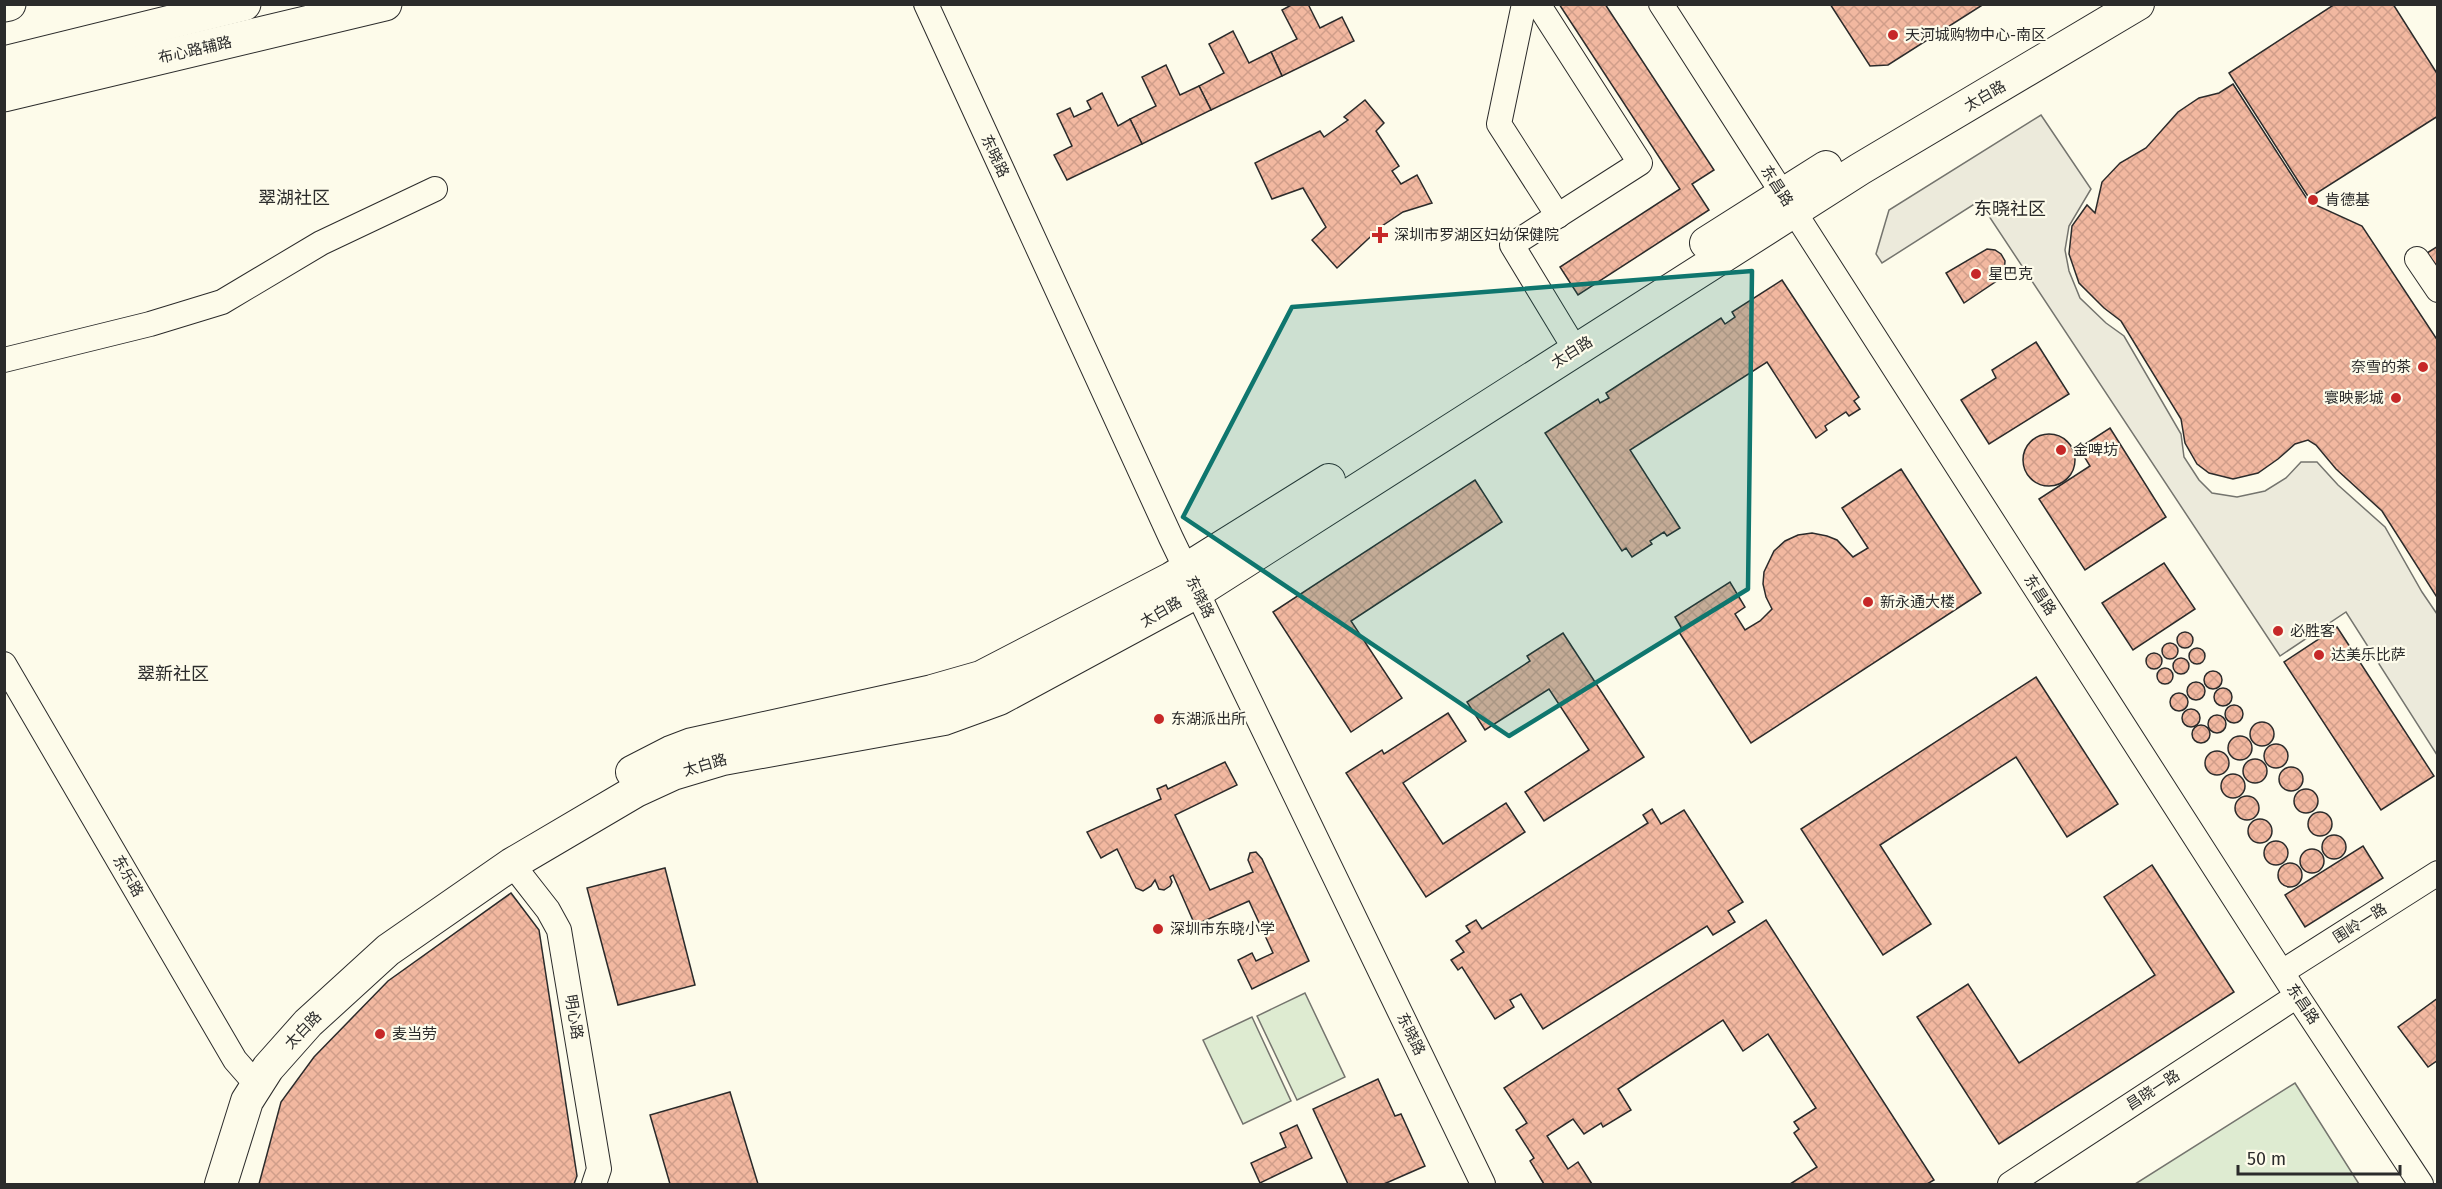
<svg xmlns="http://www.w3.org/2000/svg" width="2442" height="1189" font-family="'Fira Sans','Noto Sans SC',sans-serif">
<defs>
<pattern id="building-cross-hatch" width="8" height="8" patternUnits="userSpaceOnUse" patternTransform="scale(1.5)"><rect width="8" height="8" fill="#f2b8a0"/><path d="M0 0l8 8M0 8l8-8" fill="none" stroke="#d09e8a"/></pattern>
</defs>
<rect width="100%" height="100%" fill="#fdfbea"/>
<!-- green -->
<g fill="#deebd1" stroke="#74746e" stroke-width="1.5">
<path d="M1305,993L1345,1077L1297,1100L1257,1016Z"/>
<path d="M1252,1017L1291,1101L1243,1124L1203,1040Z"/>
<path d="M2295,1083L2359,1184H2135Z"/>
</g>
<!-- parking -->
<path fill="#eceadb" stroke="#74746e" stroke-width="1.5" d="M2041,115L2091,189L2069,226L2065,250L2069,271L2080,298L2106,323L2124,336L2181,434L2184,457L2199,480L2212,493L2237,497L2265,491L2286,478L2301,462H2317L2338,485L2385,527L2422,592L2437,614V755L2346,612L2280,656L1979,201L1882,263L1876,254L1889,210Z"/>
<!-- building -->
<g fill="url(#building-cross-hatch)" stroke="#2b2b2b" stroke-width="1.5">
<path d="M1293,4H1308L1320,28L1342,17L1354,41L1282,76L1271,52L1297,39L1282,10Z"/>
<path d="M1559,4H1605L1714,170L1692,184L1709,210L1578,295L1560,267L1680,189Z"/>
<path d="M1830,4H1984L1888,65L1870,66Z"/>
<path d="M2335,4H2393L2438,75V116L2309,198L2229,73Z"/>
<path d="M1233,31L1249,63L1271,52L1282,76L1211,110L1199,86L1224,73L1209,44Z"/>
<path d="M1166,65L1180,95L1199,86L1211,110L1142,144L1130,119L1156,106L1142,77Z"/>
<path d="M2233,84L2309,202L2362,226L2438,341V599L2382,511L2336,469L2316,445L2308,440L2295,444L2278,459L2258,473L2233,479L2209,473L2197,464L2185,443L2181,419L2121,321L2104,308L2079,283L2069,254L2072,226L2087,205L2095,213L2102,182L2120,163L2146,148L2178,112L2199,98L2219,93Z"/>
<path d="M1102,93L1118,126L1130,119L1142,144L1067,180L1054,155L1072,146L1057,114L1070,108L1074,117L1091,109L1087,101Z"/>
<path d="M1365,100L1384,123L1376,131L1399,166L1392,171L1401,184L1417,175L1432,203L1403,212L1382,226L1337,268L1312,240L1326,227L1303,188L1272,199L1255,163L1320,131L1324,137L1348,120L1344,117Z"/>
<path d="M2438,246V268L2427,253Z"/>
<path d="M1987,249L1995,250L2001,254L2005,261L2004,276L1964,303L1946,273Z"/>
<path d="M1782,280L1859,397L1854,401L1860,409L1849,416L1846,412L1825,426L1827,430L1816,438L1767,362L1630,450L1680,528L1667,536L1664,532L1650,541L1652,544L1632,557L1626,548L1622,551L1545,433L1598,399L1600,403L1609,398L1606,393L1721,318L1725,324L1735,317L1732,312Z"/>
<path d="M2036,342L2069,394L1989,444L1961,400L1996,378L1992,370Z"/>
<path d="M2110,428L2166,517L2085,570L2039,499L2090,466L2079,448Z"/>
<circle cx="2049" cy="460" r="26"/>
<path d="M1901,469L1981,593L1751,743L1679,632L1682,629L1675,617L1730,582L1745,607L1735,614L1745,630L1760,621L1772,609L1766,597L1763,584L1764,572L1774,551L1785,541L1798,535L1812,533L1827,536L1837,540L1853,557L1868,548L1842,508Z"/>
<path d="M1475,480L1502,522L1351,621L1402,698L1351,732L1273,612Z"/>
<path d="M2164,563L2195,609L2133,650L2102,603Z"/>
<path d="M2337,627L2434,776L2381,810L2284,662Z"/>
<circle cx="2185" cy="640" r="8"/>
<path d="M1563,633L1644,757L1544,821L1525,792L1589,750L1549,689L1485,730L1467,702L1530,661L1527,656Z"/>
<circle cx="2170" cy="651" r="8"/>
<circle cx="2197" cy="656" r="8"/>
<circle cx="2154" cy="661" r="8"/>
<circle cx="2181" cy="666" r="8"/>
<circle cx="2165" cy="676" r="8"/>
<circle cx="2213" cy="680" r="9"/>
<path d="M2036,677L2118,804L2067,837L2016,757L1880,845L1931,924L1883,955L1801,829Z"/>
<circle cx="2196" cy="691" r="9"/>
<circle cx="2223" cy="697" r="9"/>
<circle cx="2179" cy="702" r="9"/>
<circle cx="2234" cy="714" r="9"/>
<circle cx="2191" cy="718" r="9"/>
<path d="M1448,713L1466,741L1403,783L1443,844L1506,803L1525,832L1426,897L1346,773L1382,750L1384,754Z"/>
<circle cx="2217" cy="724" r="9"/>
<circle cx="2262" cy="734" r="12"/>
<circle cx="2201" cy="734" r="9"/>
<circle cx="2240" cy="748" r="12"/>
<circle cx="2276" cy="756" r="12"/>
<circle cx="2217" cy="763" r="12"/>
<circle cx="2255" cy="771" r="12"/>
<path d="M1225,762L1237,785L1175,815L1210,890L1253,872L1248,860L1250,853L1256,852L1262,859L1309,961L1252,989L1238,960L1252,953L1256,961L1273,953L1249,901L1195,925L1173,875L1170,877L1172,882L1170,886L1164,890L1159,889L1155,880L1151,886L1143,891L1136,888L1117,849L1101,858L1087,832L1161,799L1157,789L1166,785L1168,789Z"/>
<circle cx="2291" cy="779" r="12"/>
<circle cx="2233" cy="786" r="12"/>
<circle cx="2306" cy="801" r="12"/>
<circle cx="2247" cy="808" r="12"/>
<path d="M1652,809L1661,824L1684,810L1743,902L1728,911L1735,922L1713,935L1707,926L1543,1029L1521,994L1510,1000L1514,1007L1495,1019L1462,967L1458,970L1451,960L1464,952L1456,941L1470,932L1466,926L1476,920L1482,929L1648,823L1643,815Z"/>
<circle cx="2320" cy="824" r="12"/>
<circle cx="2260" cy="831" r="12"/>
<circle cx="2334" cy="847" r="12"/>
<circle cx="2276" cy="853" r="12"/>
<path d="M2363,846L2383,878L2305,927L2285,895Z"/>
<circle cx="2312" cy="861" r="12"/>
<circle cx="2290" cy="875" r="12"/>
<path d="M2152,865L2234,992L1999,1144L1917,1017L1968,984L2019,1063L2155,975L2104,897Z"/>
<path d="M665,868L695,985L618,1005L587,888Z"/>
<path d="M511,893L539,930L577,1176L574,1184H259L281,1102L314,1057L388,981Z"/>
<path d="M1766,920L1934,1180L1927,1184H1790L1817,1167L1794,1133L1799,1129L1794,1122L1816,1108L1768,1034L1743,1051L1723,1020L1618,1089L1631,1110L1603,1127L1601,1123L1584,1134L1573,1119L1547,1136L1568,1169L1578,1162L1592,1184H1543H1544L1530,1161L1534,1158L1516,1130L1527,1123L1504,1088Z"/>
<path d="M2438,998V1060L2428,1067L2398,1027Z"/>
<path d="M1378,1079L1395,1116L1401,1114L1425,1166L1384,1184H1348L1313,1109Z"/>
<path d="M730,1092L758,1184H670L650,1115Z"/>
<path d="M1297,1125L1312,1158L1260,1183L1251,1163L1286,1147L1280,1133Z"/>
</g>
<g fill="none" stroke-linecap="round" stroke-linejoin="round">
<!-- minor casing -->
<g stroke="#2b2b2b" stroke-width="26">
<g id="minor">
<path d="M926,4L1171,538L1483,1184"/>
<path d="M1524,4L1499,124L1558,216"/>
<path d="M1538,4L1640,163L1512,245L1575,349"/>
<path d="M1661,4L2297,996L2421,1184"/>
<path d="M2417,259L2438,290"/>
<path d="M4,360L150,324L222,302L321,243L435,189"/>
<path d="M4,664L235,1060L256,1084"/>
<path d="M512,864L548,910L559,930L599,1169L594,1184"/>
<path d="M2282,972L2438,873"/>
<path d="M2010,1184L2297,996"/>
</g>
</g>
<!-- major casing -->
<g stroke="#2b2b2b" stroke-width="34">
<g id="major">
<path d="M1706,243L1826,167"/>
<path d="M632,772L671,752L692,744L932,691L981,677L1172,578L1329,480"/>
<path d="M221,1184L247,1101L268,1068L308,1023L388,950L512,864L636,791L673,774L723,759L944,719L999,699L1197,592L1860,169L2138,4"/>
</g>
</g>
<!-- highway casing -->
<g stroke="#2b2b2b" stroke-width="35">
<g id="highway">
<path d="M4,5L9,4"/>
<path d="M4,63L244,4"/>
<path d="M4,95L385,4"/>
</g>
</g>
<!-- minor -->
<use href="#minor" stroke="#fdfbea" stroke-width="24"/>
<!-- major -->
<use href="#major" stroke="#fdfbea" stroke-width="32"/>
<!-- highway -->
<use href="#highway" stroke="#fdfbea" stroke-width="33"/>
</g>
<!-- marked area -->
<path fill="#0f766e" fill-opacity="0.2" stroke="#0f766e" stroke-width="4.5" stroke-linejoin="round" d="M1752,271L1748,589L1509,736L1183,517L1292,307Z"/>
<!-- markers -->
<g fill="#c62828" stroke="#fdfbea" stroke-width="2">
<circle cx="1893" cy="35" r="6"/>
<circle cx="2313" cy="200" r="6"/>
<path d="M1377 226h6v6h6v6h-6v6h-6v-6h-6v-6h6z"/>
<circle cx="1976" cy="274" r="6"/>
<circle cx="2423" cy="367" r="6"/>
<circle cx="2396" cy="398" r="6"/>
<circle cx="2061" cy="450" r="6"/>
<circle cx="1868" cy="602" r="6"/>
<circle cx="2278" cy="631" r="6"/>
<circle cx="2319" cy="655" r="6"/>
<circle cx="1159" cy="719" r="6"/>
<circle cx="1158" cy="929" r="6"/>
<circle cx="380" cy="1034" r="6"/>
</g>
<g text-anchor="middle" stroke-width="4.5" stroke-linejoin="round" paint-order="stroke">
<!-- poi labels -->
<g font-size="15" fill="#2b2b2b" stroke="#fdfbea" text-anchor="start">
<text x="1905" y="40">天河城购物中心-南区</text>
<text x="2325" y="205">肯德基</text>
<text x="1394" y="240">深圳市罗湖区妇幼保健院</text>
<text x="1988" y="279">星巴克</text>
<text x="2411" y="372" text-anchor="end">奈雪的茶</text>
<text x="2384" y="403" text-anchor="end">寰映影城</text>
<text x="2073" y="455">金啤坊</text>
<text x="1880" y="607">新永通大楼</text>
<text x="2290" y="636">必胜客</text>
<text x="2331" y="660">达美乐比萨</text>
<text x="1171" y="724">东湖派出所</text>
<text x="1170" y="934">深圳市东晓小学</text>
<text x="392" y="1039">麦当劳</text>
</g>
<!-- street labels -->
<g font-size="15" fill="#2b2b2b" stroke="#fdfbea">
<text transform="translate(195 50) rotate(-13)" y="5">布心路辅路</text>
<text transform="translate(1985 96) rotate(-30)" y="5">太白路</text>
<text transform="translate(995 156) rotate(65)" y="5">东晓路</text>
<text transform="translate(1777 186) rotate(57)" y="5">东昌路</text>
<text transform="translate(1572 352) rotate(-32)" y="5">太白路</text>
<text transform="translate(2040 595) rotate(57)" y="5">东昌路</text>
<text transform="translate(1200 597) rotate(64)" y="5">东晓路</text>
<text transform="translate(1161 612) rotate(-30)" y="5">太白路</text>
<text transform="translate(705 765) rotate(-16)" y="5">太白路</text>
<text transform="translate(128 876) rotate(60)" y="5">东乐路</text>
<text transform="translate(2360 923) rotate(-32)" y="5">围岭一路</text>
<text transform="translate(2303 1004) rotate(56)" y="5">东昌路</text>
<text transform="translate(574 1017) rotate(81)" y="5">明心路</text>
<text transform="translate(303 1030) rotate(-46)" y="5">太白路</text>
<text transform="translate(1411 1034) rotate(64)" y="5">东晓路</text>
<text transform="translate(2153 1090) rotate(-33)" y="5">昌晓一路</text>
</g>
<!-- quarter labels -->
<g font-size="18" fill="#2b2b2b" stroke="#fdfbea">
<text x="294" y="204">翠湖社区</text>
<text x="2010" y="215">东晓社区</text>
<text x="173" y="680">翠新社区</text>
</g>
</g>
<!-- border -->
<rect width="2442" height="1189" fill="none" stroke="#2b2b2b" stroke-width="12"/>
<!-- scale -->
<path d="M2238 1165v9h162v-9" fill="none" stroke="#2b2b2b" stroke-width="3"/>
<text x="2247" y="1165" font-size="18" fill="#2b2b2b" stroke="#fdfbea" stroke-width="4.5" paint-order="stroke">50 m</text>
</svg>
